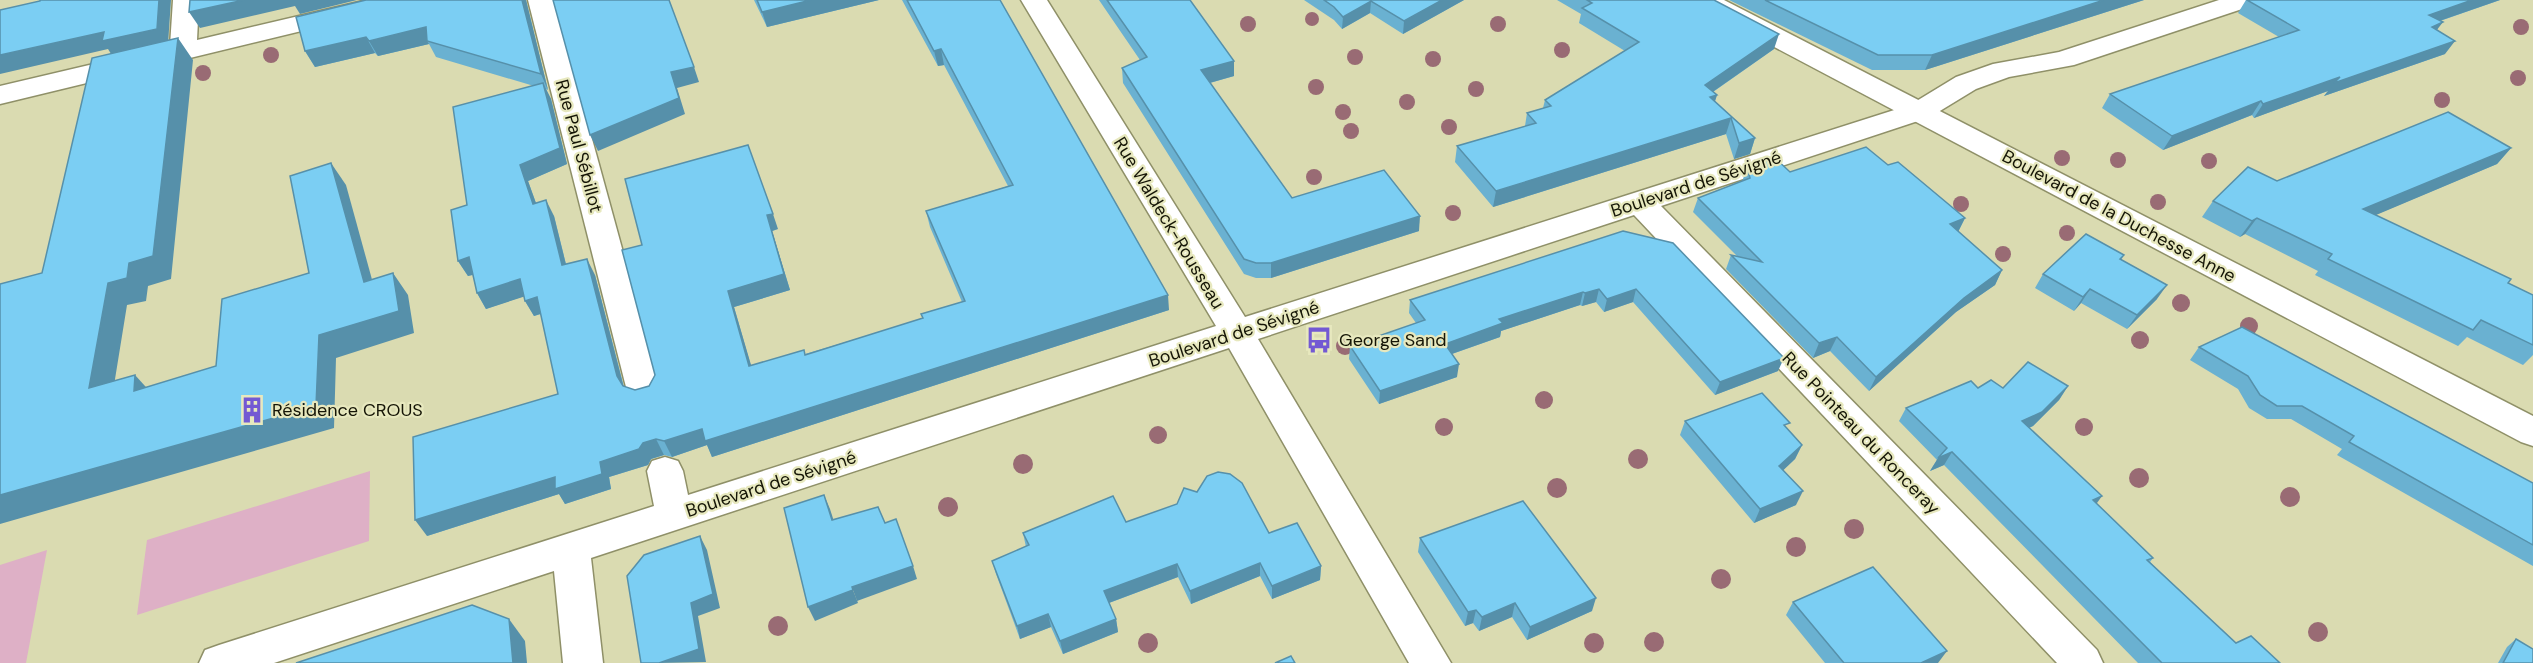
<svg xmlns="http://www.w3.org/2000/svg" width="2533" height="663" font-family="'DM Sans',sans-serif">
<rect width="100%" height="100%" fill="#dadbb1"/>
<!-- green -->
<g fill="#deb0c6">
<path d="M370,471L369,541L137,615L147,540Z"/>
<path d="M47,550L26,663H0V565Z"/>
</g>
<g fill="none" stroke-linecap="round" stroke-linejoin="round">
<!-- minor casing -->
<g stroke="#8f9068" stroke-width="3">
<g id="minor">
<path d="M173,0H199L197,40L367,0H413L409,5L0,104V86L170,46Z"/>
<path d="M528,0H554L661,391L656,400L644,404L632,400L627,391Z"/>
<path d="M1021,0H1047L1245,317L1910,105L1956,77L1993,64L2059,52L2219,0H2258L2254,5L2074,65L2009,77L1976,89L1930,117L1661,206L2097,650L2103,663H2057L1634,215L1258,339L1451,663H1409L1229,348L591,558L603,663H563L554,571L274,663H199L205,650L219,645L654,506L647,471L652,461L665,457L678,461L683,471L688,495L1216,326Z"/>
</g>
</g>
<!-- major casing -->
<g stroke="#8f9068" stroke-width="3">
<path id="major" d="M1691,0H1724L2533,416V446L2521,442L1695,5Z"/>
</g>
<!-- minor -->
<use href="#minor" fill="#fff" fill-rule="evenodd"/>
<!-- major -->
<use href="#major" fill="#fff" fill-rule="evenodd"/>
</g>
<!-- trees -->
<g fill="#996b74">
<circle cx="1312" cy="19" r="7"/>
<circle cx="1248" cy="24" r="8"/>
<circle cx="1498" cy="24" r="8"/>
<circle cx="2521" cy="27" r="8"/>
<circle cx="1562" cy="50" r="8"/>
<circle cx="271" cy="55" r="8"/>
<circle cx="1355" cy="57" r="8"/>
<circle cx="1433" cy="59" r="8"/>
<circle cx="203" cy="73" r="8"/>
<circle cx="2518" cy="78" r="8"/>
<circle cx="1316" cy="87" r="8"/>
<circle cx="1476" cy="89" r="8"/>
<circle cx="2442" cy="100" r="8"/>
<circle cx="1407" cy="102" r="8"/>
<circle cx="1343" cy="112" r="8"/>
<circle cx="1449" cy="127" r="8"/>
<circle cx="1351" cy="131" r="8"/>
<circle cx="2062" cy="158" r="8"/>
<circle cx="2118" cy="160" r="8"/>
<circle cx="2209" cy="161" r="8"/>
<circle cx="1314" cy="177" r="8"/>
<circle cx="2158" cy="202" r="8"/>
<circle cx="1961" cy="204" r="8"/>
<circle cx="1453" cy="213" r="8"/>
<circle cx="2067" cy="233" r="8"/>
<circle cx="2003" cy="254" r="8"/>
<circle cx="2181" cy="303" r="9"/>
<circle cx="2249" cy="326" r="9"/>
<circle cx="2140" cy="340" r="9"/>
<circle cx="1345" cy="346" r="9"/>
<circle cx="1544" cy="400" r="9"/>
<circle cx="1444" cy="427" r="9"/>
<circle cx="2084" cy="427" r="9"/>
<circle cx="1158" cy="435" r="9"/>
<circle cx="1638" cy="459" r="10"/>
<circle cx="1023" cy="464" r="10"/>
<circle cx="2139" cy="478" r="10"/>
<circle cx="1557" cy="488" r="10"/>
<circle cx="2290" cy="497" r="10"/>
<circle cx="948" cy="507" r="10"/>
<circle cx="1854" cy="529" r="10"/>
<circle cx="1796" cy="547" r="10"/>
<circle cx="1721" cy="579" r="10"/>
<circle cx="778" cy="626" r="10"/>
<circle cx="2318" cy="632" r="10"/>
<circle cx="1654" cy="642" r="10"/>
<circle cx="1148" cy="643" r="10"/>
<circle cx="1594" cy="643" r="10"/>
</g>
<!-- wall -->
<g fill="#6ab1d1">
<path d="M366,0H526L548,90L546,89L551,99L567,164L528,181L536,203L554,216L566,264L595,275L624,387L635,390L649,386L655,375L622,250L778,229L772,231L790,290L734,307L751,366L805,354L923,319L921,314L962,302L930,227L926,211L1008,186L944,65L938,66L902,0H1000L1169,310L712,457L707,445L672,457L664,455L651,459L648,465L609,477L611,489L565,504L559,494L427,536L558,394L541,314L534,316L525,301L524,296L486,309L477,293L473,275L468,276L458,261L467,205L534,86L436,57L429,44L378,56L375,53L315,67L305,51Z"/>
<path d="M754,0H879L767,27Z"/>
<path d="M1099,0H1190L1234,76L1210,83L1292,198L1419,231L1271,278H1256L1244,274L1123,83L1122,68L1140,60Z"/>
<path d="M1304,0H1464L1403,34L1370,13L1342,29L1334,20Z"/>
<path d="M1557,0H1714L1774,49L1713,92L1717,95L1715,101L1755,138L1750,154L1734,159L1726,134L1493,207L1455,162L1457,146L1525,126L1527,113L1543,108L1545,100L1625,51L1579,23L1581,14Z"/>
<path d="M1729,0H2144L1925,70H1872Z"/>
<path d="M2246,0H2500L2440,21L2437,30L2445,54L2324,96L2328,91L2254,118L2252,115L2163,150L2102,108L2110,94L2279,37L2238,13Z"/>
<path d="M2511,148L2497,164L2375,215L2508,283L2533,295V355L2523,365L2467,337L2458,346L2315,275L2318,271L2245,234L2240,237L2202,217L2213,201L2277,181Z"/>
<path d="M1888,165L1965,218L1958,232L2002,270L1995,285L1956,312L1869,391L1830,351L1813,358L1726,269L1731,255L1737,256L1693,212L1698,198L1742,182L1747,167L1790,172Z"/>
<path d="M1673,243L1778,371L1715,395L1633,302L1604,312L1596,302L1582,306L1580,305L1501,331L1500,337L1452,354L1457,377L1379,404L1349,359L1350,346L1416,323L1409,313L1410,300Z"/>
<path d="M2124,255L2121,260L2157,299L2127,329L2081,303L2074,311L2035,288L2043,274Z"/>
<path d="M2199,347L2533,483V566L2337,455L2342,449L2291,419H2267L2249,408L2238,389L2190,360Z"/>
<path d="M2068,386L2059,400L2033,426L2029,428L2096,503L2153,558L2150,562L2236,643L2280,663H2138L1944,465L1930,471L1937,460L1899,421L1906,408L1978,388H2003Z"/>
<path d="M1685,421L1787,429L1802,445L1795,459L1783,470L1796,505L1754,523L1680,435Z"/>
<path d="M1126,522L1269,533L1321,566L1320,580L1272,599L1260,576L1191,604L1178,577L1109,603L1116,619L1118,632L1063,654L1051,627L1020,639L996,574L992,561L1026,547L1023,533Z"/>
<path d="M1420,538L1592,611L1527,640L1512,617L1479,631L1473,623L1465,626L1418,552Z"/>
<path d="M1793,602L1938,663H1825L1786,615Z"/>
<path d="M2516,639L2533,663H2498L2507,647Z"/>
</g>
<!-- shaded-wall -->
<g fill="#5690aa">
<path d="M159,0H171L168,44L113,57L108,49L0,74V55L104,32Z"/>
<path d="M244,0H357L300,14L295,6L200,28L189,12Z"/>
<path d="M522,0H526L548,90L541,74Z"/>
<path d="M811,0H879L767,27L762,12Z"/>
<path d="M1442,0H1464L1403,34L1404,21Z"/>
<path d="M2104,0H2144L1925,70L1932,55Z"/>
<path d="M2472,0H2500L2419,28L2429,15Z"/>
<path d="M1371,1L1370,13L1342,29L1343,17Z"/>
<path d="M2443,22L2433,35L2432,27Z"/>
<path d="M426,27L427,41L429,44L378,56L369,41Z"/>
<path d="M1779,34L1774,49L1701,100L1705,85Z"/>
<path d="M366,37L375,53L315,67L305,51Z"/>
<path d="M178,38L193,60L171,279L148,286L146,301L127,305L110,410L89,388L108,283L129,263Z"/>
<path d="M2455,41L2445,54L2324,96L2328,91L2254,118L2263,104L2340,77Z"/>
<path d="M941,49L944,65L938,66L934,51Z"/>
<path d="M1234,61V76L1202,85L1201,70Z"/>
<path d="M694,67L699,82L677,88L685,114L598,151L590,135L671,72Z"/>
<path d="M543,83L551,99L567,164L528,181L542,220L533,204L520,165Z"/>
<path d="M1717,95L1712,110L1710,97Z"/>
<path d="M2261,101L2252,115L2163,150L2172,136Z"/>
<path d="M1731,118L1726,134L1493,207L1496,191Z"/>
<path d="M1755,138L1750,154L1734,159L1739,143Z"/>
<path d="M2511,148L2497,164L2350,226L2363,209Z"/>
<path d="M331,163L346,185L379,305L364,282Z"/>
<path d="M546,200L554,216L570,281L562,265Z"/>
<path d="M773,214L778,229L772,231L790,290L734,307L756,382L749,366L728,291L767,215Z"/>
<path d="M1420,216L1419,231L1271,278V263Z"/>
<path d="M1965,218L1958,232L1950,224Z"/>
<path d="M2257,218L2245,234L2240,237L2252,221Z"/>
<path d="M469,257L479,273L468,276L458,261Z"/>
<path d="M587,259L595,275L625,392L617,376Z"/>
<path d="M2002,270L1995,285L1956,312L1869,391L1876,377L1964,298Z"/>
<path d="M393,273L408,295L414,333L336,358L334,428L0,524V495L319,335Z"/>
<path d="M520,279L529,295L486,309L477,293Z"/>
<path d="M2167,285L2157,299L2127,329L2137,315Z"/>
<path d="M1599,289L1596,302L1582,306L1585,293Z"/>
<path d="M1636,289L1633,302L1604,312L1607,299Z"/>
<path d="M2090,289L2081,303L2074,311L2083,297Z"/>
<path d="M1583,292L1580,305L1501,331L1500,337L1443,357L1445,344L1499,319Z"/>
<path d="M1168,295L1169,310L712,457L707,445L672,457L664,441L702,429Z"/>
<path d="M537,297L546,312L534,316L525,301Z"/>
<path d="M1837,337L1830,351L1813,358L1819,343Z"/>
<path d="M1784,358L1778,371L1715,395L1720,382Z"/>
<path d="M1459,364L1457,377L1379,404L1380,391Z"/>
<path d="M135,375L155,397L134,391Z"/>
<path d="M2068,386L2059,400L2033,426L2013,435L2022,421Z"/>
<path d="M656,439L664,455L651,459L648,465L609,477L611,489L565,504L559,494L427,536L415,520L600,462L643,443Z"/>
<path d="M1802,445L1795,459L1773,480L1779,466Z"/>
<path d="M1952,452L1944,465L1930,471L1938,458Z"/>
<path d="M1803,491L1796,505L1754,523L1760,509Z"/>
<path d="M824,495L830,509L838,534L832,520Z"/>
<path d="M2102,496L2092,510L2093,500Z"/>
<path d="M700,536L707,550L720,608L698,616L706,662L659,663L691,603Z"/>
<path d="M1260,563V576L1191,604L1190,591Z"/>
<path d="M1177,564L1178,577L1106,604L1104,591Z"/>
<path d="M913,566L917,579L857,601L852,587Z"/>
<path d="M1321,566L1320,580L1272,599V586Z"/>
<path d="M853,590L858,603L815,621L808,607Z"/>
<path d="M1596,598L1592,611L1527,640L1530,627Z"/>
<path d="M1515,603L1512,617L1479,631L1482,617Z"/>
<path d="M1476,610L1473,623L1465,626L1468,612Z"/>
<path d="M1048,614L1051,627L1020,639L1017,626Z"/>
<path d="M509,619L525,641L527,663H513Z"/>
<path d="M1116,619L1118,632L1063,654L1060,641Z"/>
<path d="M1947,651L1938,663H1921Z"/>
</g>
<!-- building -->
<g fill="#7bcef3" stroke="#5690aa" stroke-width="1.5">
<path d="M40,0H159L157,29L102,41L104,32L0,55V10L40,1Z"/>
<path d="M190,0H244L189,12Z"/>
<path d="M366,0H522L541,74L427,41L426,27L369,41L366,37L305,51L296,17Z"/>
<path d="M553,0H669L694,67L671,72L679,98L590,135Z"/>
<path d="M757,0H811L762,12Z"/>
<path d="M907,0H1000L1168,295L705,441L702,429L664,441L656,439L643,443L639,449L600,462L602,474L555,489V477L415,520L413,437L558,394L537,297L525,301L520,279L477,293L469,257L458,261L451,210L467,205L453,107L543,83L560,148L520,165L533,204L546,200L562,265L587,259L617,376L623,386L635,390L649,386L655,375L622,250L642,245L625,179L748,145L773,214L767,215L784,274L728,291L749,366L804,350L805,355L923,318L921,314L965,301L926,211L1013,185L941,49L934,51Z"/>
<path d="M1107,0H1190L1234,61L1201,70L1292,198L1384,170L1420,216L1271,263H1256L1244,259L1122,68L1147,57Z"/>
<path d="M1324,0H1442L1404,21L1371,1L1343,17L1334,7Z"/>
<path d="M1587,0H1714L1779,34L1705,85L1717,95L1710,97L1755,138L1739,143L1731,118L1496,191L1457,146L1536,123L1527,113L1551,106L1545,100L1639,42L1582,8L1592,3Z"/>
<path d="M1765,0H2104L1932,55H1878Z"/>
<path d="M2247,0H2472L2429,15L2443,22L2432,27L2455,41L2334,83L2340,77L2263,104L2261,101L2172,136L2110,94L2299,30Z"/>
<path d="M178,38L153,256L129,263L127,278L108,283L89,388L135,375L134,391L216,366L222,299L309,273L290,176L331,163L364,282L393,273L399,311L319,335L316,406L0,495V284L42,273L92,58Z"/>
<path d="M2448,112L2511,148L2363,209L2511,279L2508,283L2533,295V345L2481,320L2473,330L2328,259L2332,254L2257,218L2252,221L2213,201L2248,167L2277,181Z"/>
<path d="M1866,147L1888,165L1898,162L1965,218L1950,224L2002,270L1964,298L1876,377L1837,337L1819,343L1731,255L1762,262L1698,198L1750,178L1747,167L1775,158L1790,172Z"/>
<path d="M1623,231L1673,243L1784,358L1720,382L1636,289L1607,299L1599,289L1585,293L1583,292L1499,319L1503,323L1445,344L1459,364L1380,391L1350,346L1425,320L1410,300Z"/>
<path d="M2086,234L2124,255L2120,259L2167,285L2137,315L2090,289L2083,297L2043,274Z"/>
<path d="M2242,327L2533,483V545L2349,442L2354,436L2302,406H2277L2260,395L2248,376L2199,347Z"/>
<path d="M2028,362L2068,386L2042,412L2022,421L2102,496L2093,500L2153,558L2147,560L2236,643L2251,636L2280,663H2162L1952,452L1938,458L1947,448L1906,408L1971,381L1978,388L1991,380L2003,388Z"/>
<path d="M1762,393L1790,423L1784,425L1802,445L1779,466L1803,491L1760,509L1685,421Z"/>
<path d="M1218,472L1230,474L1242,483L1269,533L1297,523L1321,566L1272,586L1260,563L1190,591L1177,564L1104,591L1116,619L1060,641L1048,614L1017,626L992,561L1029,545L1023,533L1113,496L1126,522L1177,504L1184,488L1197,492L1207,476Z"/>
<path d="M824,495L832,520L878,507L885,523L896,519L913,566L852,587L853,590L808,607L784,508Z"/>
<path d="M1523,501L1596,598L1530,627L1515,603L1482,617L1476,610L1468,612L1420,538Z"/>
<path d="M700,536L713,594L691,603L699,649L659,663H641L627,576L644,555Z"/>
<path d="M1873,567L1947,651L1921,663H1844L1793,602Z"/>
<path d="M472,605L509,619L513,663H296Z"/>
<path d="M2516,639L2533,649V663H2503Z"/>
<path d="M1291,656L1295,663H1275Z"/>
</g>
<!-- icons -->
<defs>
<g id="bus-bare" transform="scale(2.07)"><path d="M-5-6H5V4H4V6H2V4H-2V6H-4V4H-5ZM-3.5-4V0h7V-4ZM-3.5 1.2v1.5H-2V1.2ZM2 1.2v1.5H3.5V1.2Z" fill="#7359d3" stroke="#e7e8be" stroke-width="2.5" paint-order="stroke"/></g>
<g id="building-bare" transform="scale(2.07)"><path d="M-4-6H4V6H1V3H-1V6H-4ZM-2.5-4.3h1.7v1.8h-1.7ZM.8-4.3h1.7v1.8H.8ZM-2.5-1h1.7V.8h-1.7ZM.8-1h1.7V.8H.8Z" fill="#7359d3" stroke="#e7e8be" stroke-width="2.5" paint-order="stroke"/></g>
</defs>
<g fill-rule="evenodd">
<use href="#bus-bare" x="1319" y="340"/>
<use href="#building-bare" x="252" y="410"/>
</g>
<g text-anchor="middle" stroke-width="4.5" stroke-linejoin="round" paint-order="stroke">
<!-- street labels -->
<g font-size="18" fill="#151506" stroke="#e7e8be">
<text transform="translate(579 146) rotate(75)" y="6">Rue Paul Sébillot</text>
<text transform="translate(1696 184) rotate(-18)" y="6">Boulevard de Sévigné</text>
<text transform="translate(2119 216) rotate(28)" y="6">Boulevard de la Duchesse Anne</text>
<text transform="translate(1169 223) rotate(59)" y="6">Rue Waldeck-Rousseau</text>
<text transform="translate(1234 334) rotate(-18)" y="6">Boulevard de Sévigné</text>
<text transform="translate(1861 433) rotate(46)" y="6">Rue Pointeau du Ronceray</text>
<text transform="translate(771 484) rotate(-18)" y="6">Boulevard de Sévigné</text>
</g>
<!-- poi labels -->
<g font-size="18" fill="#151506" stroke="#e7e8be" text-anchor="start">
<text x="1339" y="346">George Sand</text>
<text x="272" y="416">Résidence CROUS</text>
</g>
</g>
</svg>
